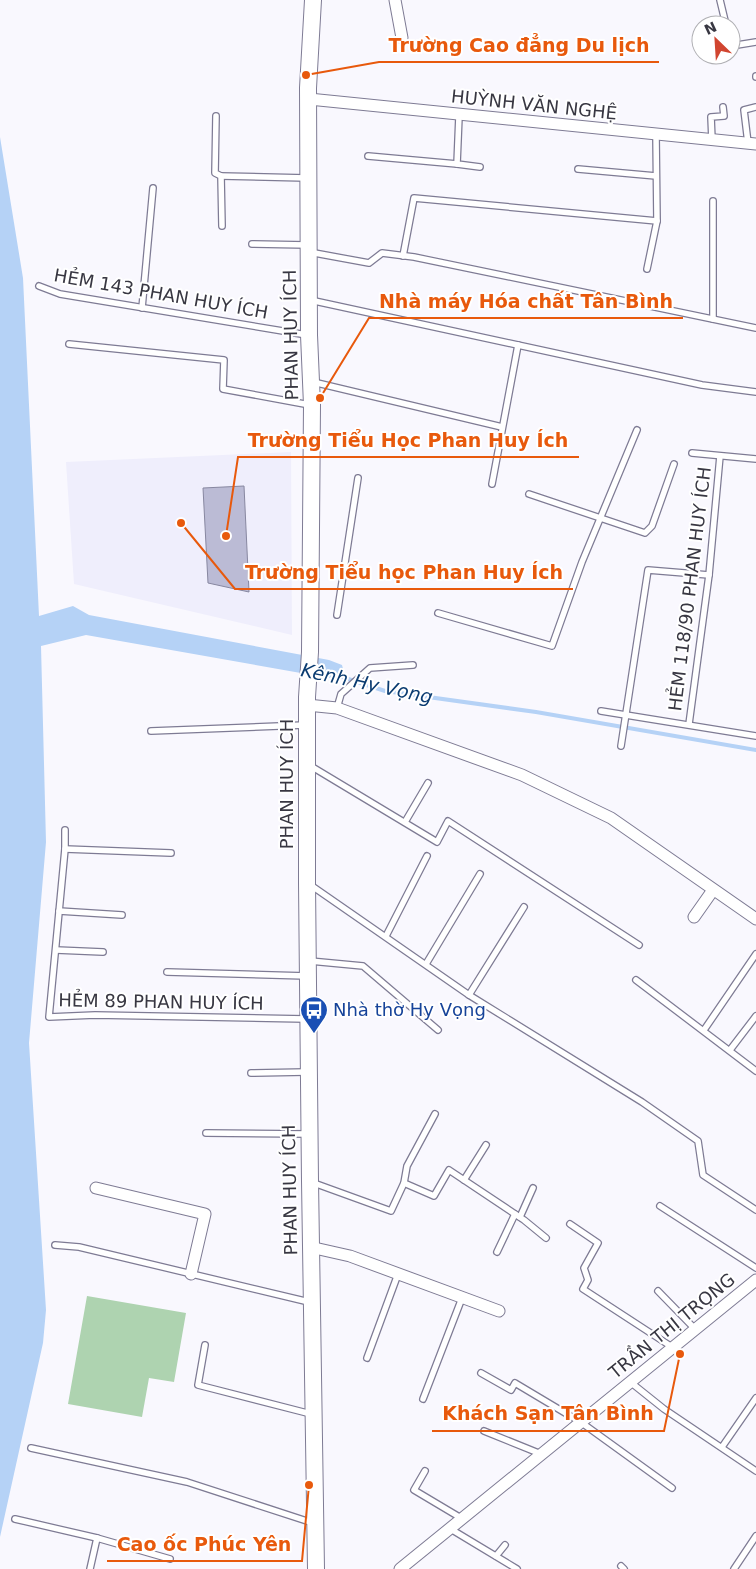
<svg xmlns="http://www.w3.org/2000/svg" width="756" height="1569" font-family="'DejaVu Sans',sans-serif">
<rect width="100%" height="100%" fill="#f9f8fe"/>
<!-- built -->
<path fill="#efeefc" d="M291,452L292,635L74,584L66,462Z"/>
<!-- green -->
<path fill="#aed3b0" d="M87,1296L186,1313L174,1382L149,1378L142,1417L68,1404Z"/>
<!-- water -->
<path fill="#b5d2f6" d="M0,137L23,278L39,616L73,606L89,615L329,660L342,665L343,669L340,675L329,678L86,635L41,646L46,842L29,1043L46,1310L43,1343L0,1537Z"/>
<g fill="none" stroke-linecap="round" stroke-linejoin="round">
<!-- stream -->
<path stroke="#b5d2f6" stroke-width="4" d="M336,675L385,691L536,712L756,750"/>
</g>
<!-- building -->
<path fill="#bbbbd5" stroke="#8787a0" d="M244,486L249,592L208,583L203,488Z"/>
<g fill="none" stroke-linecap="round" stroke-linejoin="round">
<!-- service casing -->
<g stroke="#7e7b94" stroke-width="8">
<g id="service">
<path d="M720,0L726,25"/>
<path d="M731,46L756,42"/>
<path d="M756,76V77"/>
<path d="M216,116L215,173L221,176L222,226"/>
<path d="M459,116L457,164L480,167"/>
<path d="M712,140L711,117L724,116L723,107"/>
<path d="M748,143L744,110L756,107"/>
<path d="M368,156L457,164"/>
<path d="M578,169L656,176"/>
<path d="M221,176L307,178"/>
<path d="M252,244L308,245"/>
<path d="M309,252L369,263L382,253L414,257L756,328"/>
<path d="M403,256L414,198L657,221"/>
<path d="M647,269L657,221L656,135"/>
<path d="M39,286L60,294L307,335"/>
<path d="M310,300L702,385L756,392"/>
<path d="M142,308L153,188"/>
<path d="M713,319V201"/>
<path d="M69,344L224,360L223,389L310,405"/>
<path d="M313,382L502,427"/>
<path d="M692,453L756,459"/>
<path d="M492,484L518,345"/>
<path d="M529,494L645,533L652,526L674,464"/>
<path d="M438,613L552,646L582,562L637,430"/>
<path d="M337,615L358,478"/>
<path d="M337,708L341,694L370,668L413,665"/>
<path d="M601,711L756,736"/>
<path d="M689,724L709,575L720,456"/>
<path d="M151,731L305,725"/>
<path d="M621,746L648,570L709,575"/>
<path d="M309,765L437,842L448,821L639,945"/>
<path d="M405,822L428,783"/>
<path d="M65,830V849L49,1017L95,1015L306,1019"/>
<path d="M65,849L171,853"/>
<path d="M309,884L469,995L642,1102L698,1141L703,1175L756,1210"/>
<path d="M59,911L122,915"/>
<path d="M386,936L427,856"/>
<path d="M56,950L103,952"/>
<path d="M310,961L363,966L438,1030"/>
<path d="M426,964L480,874"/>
<path d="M167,972L307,976"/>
<path d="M636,980L756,1071"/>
<path d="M469,995L524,907"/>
<path d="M704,1030L756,954"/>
<path d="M730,1050L756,1016"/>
<path d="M251,1073L306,1072"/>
<path d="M206,1133L307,1134"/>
<path d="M464,1180L486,1145"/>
<path d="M311,1182L391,1211L404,1183L407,1166L435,1114"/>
<path d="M404,1183L434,1196L449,1170L524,1220L546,1238"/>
<path d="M660,1206L756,1268"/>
<path d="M520,1217L533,1188"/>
<path d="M570,1224L598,1243L584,1268L588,1280L583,1289L672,1347"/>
<path d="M55,1245L79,1247L309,1302"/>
<path d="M497,1252L515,1214"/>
<path d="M658,1291L695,1329"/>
<path d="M205,1345L198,1385L311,1414"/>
<path d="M367,1358L398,1274"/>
<path d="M481,1373L511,1390L515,1383L582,1423L672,1488"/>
<path d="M629,1381L664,1409L756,1471"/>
<path d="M423,1399L462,1298"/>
<path d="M484,1431L541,1454"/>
<path d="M722,1447L756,1398"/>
<path d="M31,1448L187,1482L313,1523"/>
<path d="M425,1471L414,1490L461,1518"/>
<path d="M15,1519L97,1538L170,1559"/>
<path d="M449,1528L517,1569"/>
<path d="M496,1556L505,1545"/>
<path d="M621,1566L624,1569"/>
<path d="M90,1569L97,1538"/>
<path d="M734,1569L756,1536"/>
</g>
</g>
<!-- minor casing -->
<g stroke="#7e7b94" stroke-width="13">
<g id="minor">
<path d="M395,0L402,38"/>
<path d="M309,99L756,144"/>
<path d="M307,705L337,708L522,775L611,818L756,919"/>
<path d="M694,917L713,890"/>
<path d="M96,1188L205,1214L191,1274"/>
<path d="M310,1247L350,1256L499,1311"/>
<path d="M400,1569L756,1280"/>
</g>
</g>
<!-- secondary casing -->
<g stroke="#7e7b94" stroke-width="18">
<path id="secondary" d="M313,0L308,88L309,335L312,405L310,652L307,697V883L310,1181L316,1569"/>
</g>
<!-- service -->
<use href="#service" stroke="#fff" stroke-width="5.5"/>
<!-- minor -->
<use href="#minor" stroke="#fff" stroke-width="11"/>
<!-- secondary -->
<use href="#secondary" stroke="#fff" stroke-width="16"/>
</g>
<!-- icons -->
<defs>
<g id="bus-pin" transform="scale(1.4375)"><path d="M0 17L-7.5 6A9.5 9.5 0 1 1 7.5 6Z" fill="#1a4fb4" stroke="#fff"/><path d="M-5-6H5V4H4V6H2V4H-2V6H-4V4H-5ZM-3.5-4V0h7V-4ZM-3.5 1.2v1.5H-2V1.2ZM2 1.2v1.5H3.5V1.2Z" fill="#fff"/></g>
</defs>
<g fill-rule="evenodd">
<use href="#bus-pin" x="314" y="1010"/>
</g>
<g text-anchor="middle" stroke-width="4" stroke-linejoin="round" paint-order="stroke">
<!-- street labels -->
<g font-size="18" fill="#383742" stroke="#fff">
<text transform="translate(534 105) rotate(6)" y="6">HUỲNH VĂN NGHỆ</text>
<text transform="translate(161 294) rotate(10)" y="6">HẺM 143 PHAN HUY ÍCH</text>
<text transform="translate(291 335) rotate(-91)" y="6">PHAN HUY ÍCH</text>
<text transform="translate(690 589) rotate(-83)" y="6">HẺM 118/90 PHAN HUY ÍCH</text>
<text transform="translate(287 784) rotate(-90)" y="6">PHAN HUY ÍCH</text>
<text transform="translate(161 1002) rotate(1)" y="6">HẺM 89 PHAN HUY ÍCH</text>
<text transform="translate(290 1190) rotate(-91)" y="6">PHAN HUY ÍCH</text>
<text transform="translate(672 1326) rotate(-39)" y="6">TRẦN THỊ TRỌNG</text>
</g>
<!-- transit labels -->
<g font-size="18" fill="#164399" stroke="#fff" text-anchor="start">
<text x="333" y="1016">Nhà thờ Hy Vọng</text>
</g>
<!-- water labels -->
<g font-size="19" font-style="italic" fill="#0b3c71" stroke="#fff">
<text transform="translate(367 683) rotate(12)" y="7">Kênh Hy Vọng</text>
</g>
</g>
<!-- callouts -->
<path fill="none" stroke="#e8590c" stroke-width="2" d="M306 75L379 62H659M320 398L369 318H683M226 536L238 457H579M181 523L235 589H573M680 1354L664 1431H432M309 1485L302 1561H107"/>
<g fill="#e8590c" stroke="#fff" stroke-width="2">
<circle cx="306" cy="75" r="5"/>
<circle cx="320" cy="398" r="5"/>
<circle cx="226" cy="536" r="5"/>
<circle cx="181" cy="523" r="5"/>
<circle cx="680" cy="1354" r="5"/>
<circle cx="309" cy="1485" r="5"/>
</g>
<g font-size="19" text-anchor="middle" font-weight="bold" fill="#e8590c" stroke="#fff" stroke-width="4" stroke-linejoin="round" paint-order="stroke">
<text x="519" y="52">Trường Cao đẳng Du lịch</text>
<text x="526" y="308">Nhà máy Hóa chất Tân Bình</text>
<text x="408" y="447">Trường Tiểu Học Phan Huy Ích</text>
<text x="404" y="579">Trường Tiểu học Phan Huy Ích</text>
<text x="548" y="1420">Khách Sạn Tân Bình</text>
<text x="204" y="1551">Cao ốc Phúc Yên</text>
</g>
<!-- north arrow -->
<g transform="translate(716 40) rotate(335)"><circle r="24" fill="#ffffff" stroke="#afafb3"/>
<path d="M0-4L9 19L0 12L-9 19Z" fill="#d14530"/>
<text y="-8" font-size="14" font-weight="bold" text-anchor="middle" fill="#383742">N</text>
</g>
</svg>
